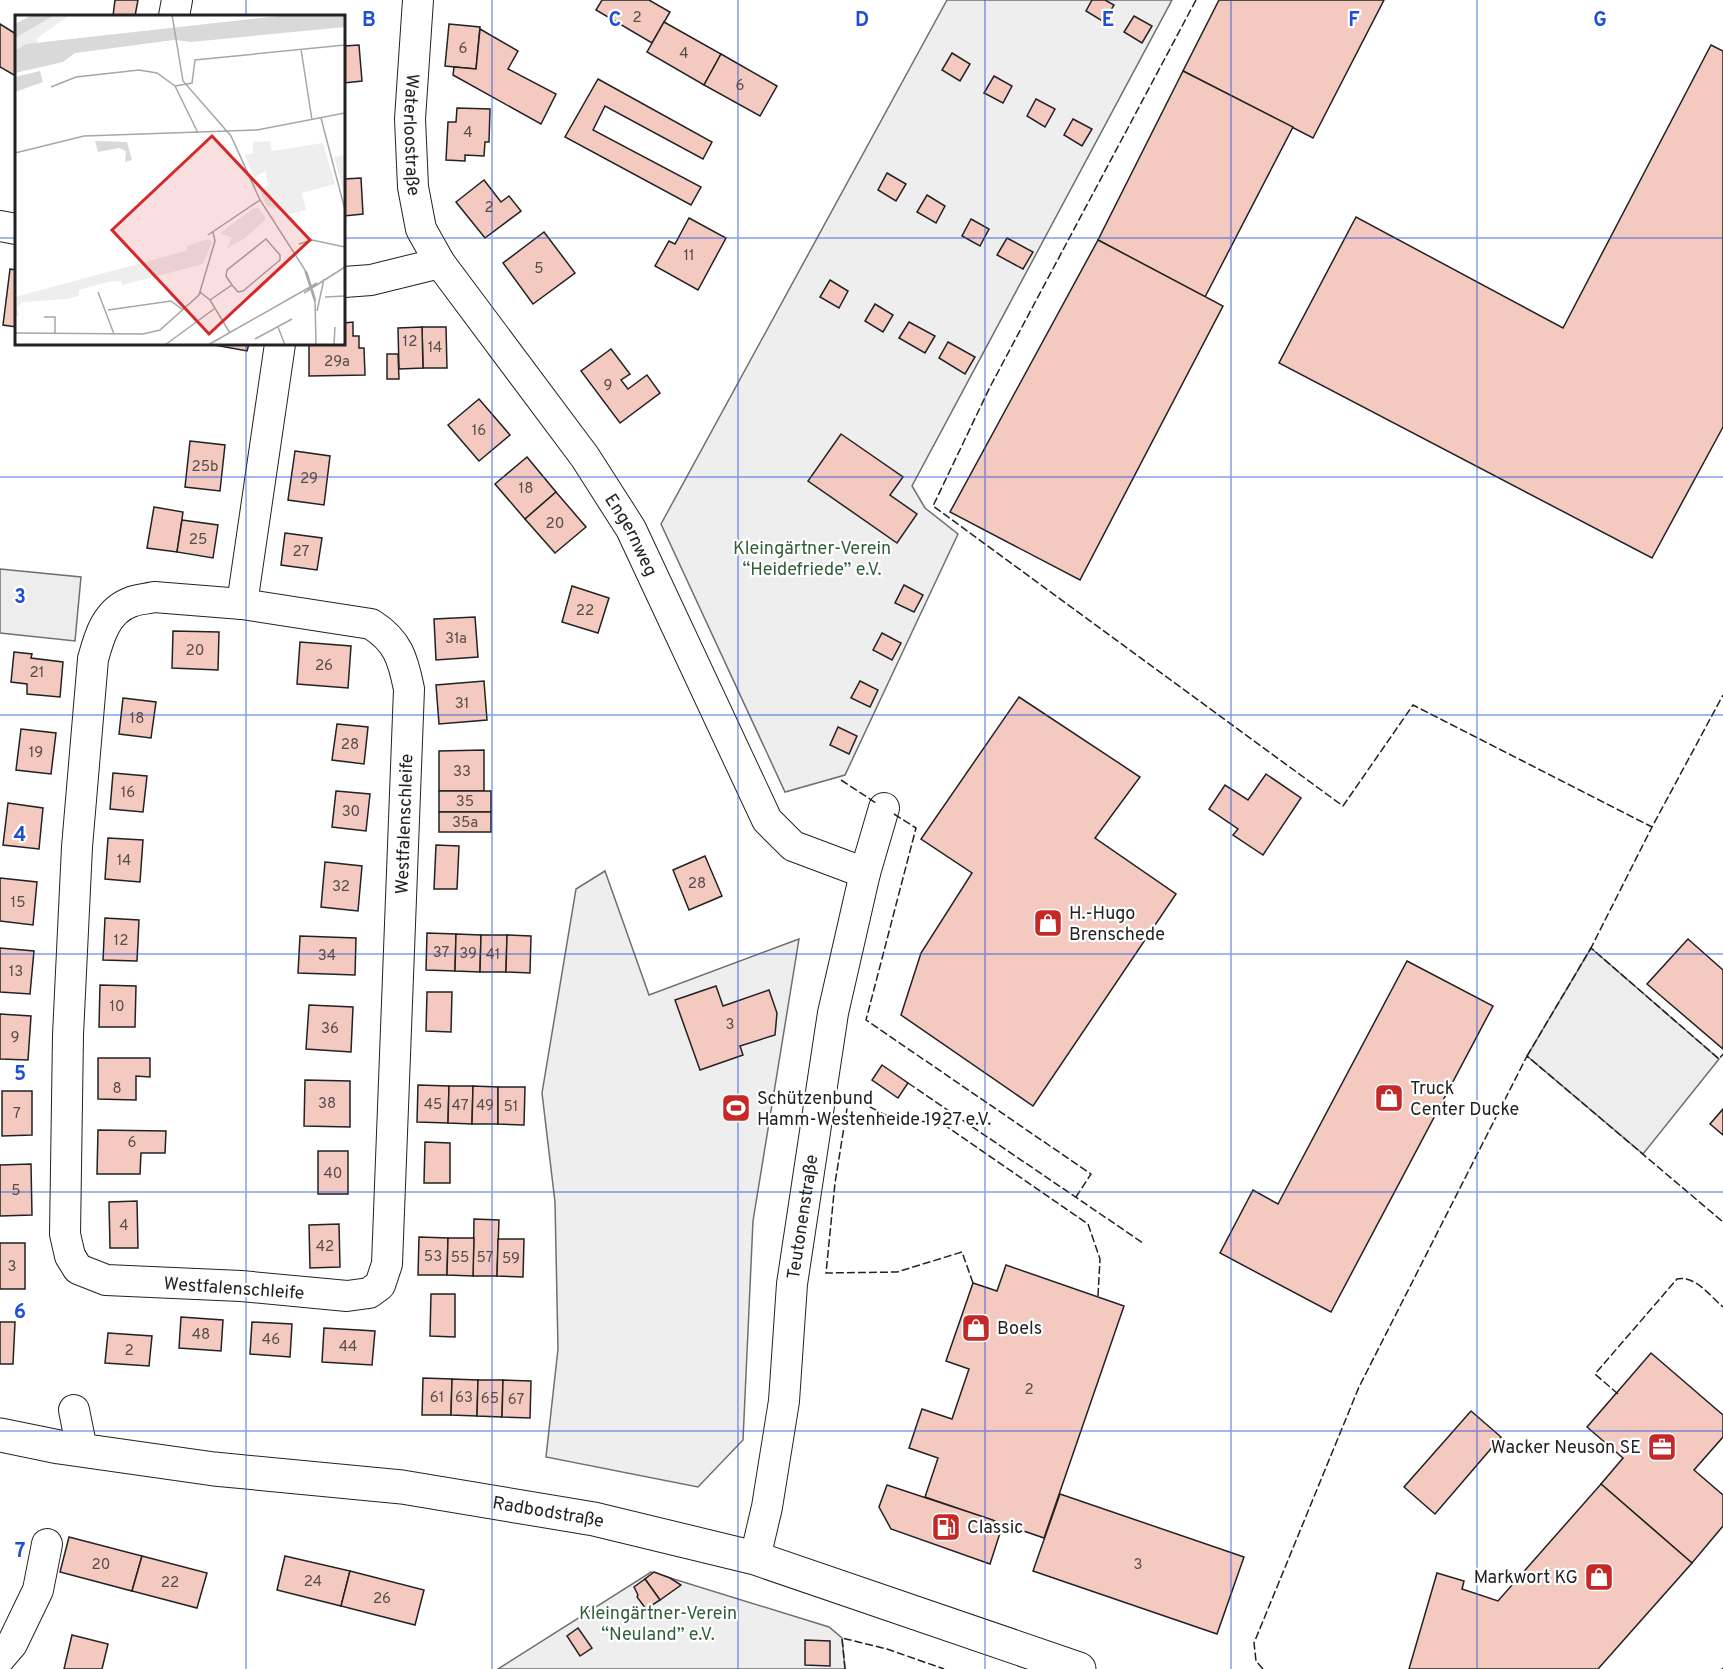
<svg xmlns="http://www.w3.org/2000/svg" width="1723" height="1669" font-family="Overpass,sans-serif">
<rect width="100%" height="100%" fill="#fff"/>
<!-- green -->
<g fill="#eee" stroke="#6f6f6f" stroke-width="1.5">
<path d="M947,0H1172L912,486L925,508L958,534L845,775L785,792L661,524Z"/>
<path d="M605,871L649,995L799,939L753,1221L743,1440L698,1487L546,1457L558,1349L555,1202L542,1093L576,889Z"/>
<path d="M651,1572L829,1627L842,1638L845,1669H498Z"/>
</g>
<!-- parking -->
<g fill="#ededed" stroke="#6f6f6f" stroke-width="1.5">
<path d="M0,569L81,577L75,641L0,633Z"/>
<path d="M1591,948L1719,1059L1643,1154L1527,1056Z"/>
</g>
<!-- building -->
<g fill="#f3c9c0" stroke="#222" stroke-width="1.5">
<path d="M115,0H138L135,16H113Z"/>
<path d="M602,0H649L670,12L652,43L596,10Z"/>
<path d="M1092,0H1105L1114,5L1104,22L1086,11Z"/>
<path d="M1219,0H1384L1313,138L1183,71Z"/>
<path d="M1134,16L1152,26L1142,43L1124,32Z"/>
<path d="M664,22L721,54L704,85L647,52Z"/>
<path d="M0,24L16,34V71L14,75L0,67Z"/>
<path d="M449,24L480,27L476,69L445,66Z"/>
<path d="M480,29L518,51L508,69L556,94L541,124L453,75L454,67L476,69Z"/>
<path d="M359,45L362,81L344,83V46Z"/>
<path d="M1711,45L1723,51V427L1652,558L1279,363L1356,217L1563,328Z"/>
<path d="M952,53L970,64L960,81L942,70Z"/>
<path d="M721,54L777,86L760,116L704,85Z"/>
<path d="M1183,71L1293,127L1205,297L1098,240Z"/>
<path d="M994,76L1012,86L1003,103L984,93Z"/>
<path d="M598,79L712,142L703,159L605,106L593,130L701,187L691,205L565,137Z"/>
<path d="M1036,99L1055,109L1045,127L1027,116Z"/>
<path d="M457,108L490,109L489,142H485L484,156L465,155V161L446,160L448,122H456Z"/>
<path d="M1073,119L1092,129L1082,146L1064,135Z"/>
<path d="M887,173L906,184L896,201L878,190Z"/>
<path d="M361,178L363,214L344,216V179Z"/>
<path d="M484,180L501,202L509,196L521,211L485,238L456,202Z"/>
<path d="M927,195L945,206L936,223L917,212Z"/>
<path d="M689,218L726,238L698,290L655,266L669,241L675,244Z"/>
<path d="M971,219L989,229L980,246L962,236Z"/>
<path d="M544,232L575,273L533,304L503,263Z"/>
<path d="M1007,238L1033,252L1023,269L997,255Z"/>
<path d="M1098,240L1223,306L1080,580L950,512Z"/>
<path d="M10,269L16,270V327L3,325Z"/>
<path d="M830,280L848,291L839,308L820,297Z"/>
<path d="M875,304L893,315L883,332L865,321Z"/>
<path d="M353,322V336H359V348H364L365,375L309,376V344H344V323Z"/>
<path d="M909,322L935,336L925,353L899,338Z"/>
<path d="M422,327H446L447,368H423Z"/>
<path d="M422,327L423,368L399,369L398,328Z"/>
<path d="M948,342L975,357L965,374L939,358Z"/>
<path d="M209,344H249L247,351Z"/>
<path d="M611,349L630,374L621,380L628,389L647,375L660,393L620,423L581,371Z"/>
<path d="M387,354H398L399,379H387Z"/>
<path d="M479,399L510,435L479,461L448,425Z"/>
<path d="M841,434L903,477L890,495L917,514L897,543L808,481Z"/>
<path d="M190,441L225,445L220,491L185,487Z"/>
<path d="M295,451L330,456L324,505L288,500Z"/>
<path d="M527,457L556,492L525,519L495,484Z"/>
<path d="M556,492L586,527L555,553L525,519Z"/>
<path d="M154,507L183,512L177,552L147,548Z"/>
<path d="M182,520L218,525L213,558L177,552Z"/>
<path d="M285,533L322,538L317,570L281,565Z"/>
<path d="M904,585L923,595L914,612L895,603Z"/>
<path d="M572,586L609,598L598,633L562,622Z"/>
<path d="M475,617L478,657L436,660L434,619Z"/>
<path d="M173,631L219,632L218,670L172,668Z"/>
<path d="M882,633L901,643L892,660L873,650Z"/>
<path d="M300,642L351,646L348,688L297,684Z"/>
<path d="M14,652L32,654L31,658L63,662L60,697L27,694V684L11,682Z"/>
<path d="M484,681L487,720L439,724L436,685Z"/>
<path d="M860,681L878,690L870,707L851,698Z"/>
<path d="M1019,697L1140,777L1095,838L1176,894L1033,1106L901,1015L921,953L972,873L921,839Z"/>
<path d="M123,698L156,702L151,738L119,734Z"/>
<path d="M337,724L368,727L364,764L332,760Z"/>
<path d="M838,727L857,736L849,754L830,745Z"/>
<path d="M21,729L56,733L51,774L16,770Z"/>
<path d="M484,750V791H439V751Z"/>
<path d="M113,773L147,776L143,812L110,809Z"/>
<path d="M1266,774L1301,798L1263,855L1233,835L1238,829L1209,809L1225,785L1248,800Z"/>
<path d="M336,791L370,794L366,831L332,827Z"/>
<rect x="439" y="791" width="52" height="21"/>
<path d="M8,803L43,808L39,849L3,845Z"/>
<rect x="439" y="812" width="52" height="20"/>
<path d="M108,838L143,840L140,882L105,879Z"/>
<path d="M436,845L459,846L457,889H434Z"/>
<path d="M705,856L722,896L689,910L673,870Z"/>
<path d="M325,862L362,866L358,911L321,907Z"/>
<path d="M0,878L37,882L33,925L0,921Z"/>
<path d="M105,918L139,920L137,961L103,960Z"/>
<path d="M427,933L456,934L455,971L426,970Z"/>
<path d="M456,934L481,935L480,972L455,971Z"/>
<path d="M481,935H507L506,972H480Z"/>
<path d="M507,935L531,936L530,973L506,972Z"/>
<path d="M300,936L356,938L355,975L298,973Z"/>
<path d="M1688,939L1723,970V1049L1647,984Z"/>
<path d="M0,948L34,951L30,994L0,992Z"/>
<path d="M1407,961L1493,1006L1331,1312L1220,1253L1253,1190L1278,1204Z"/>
<path d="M100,985L136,986L135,1027H99Z"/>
<path d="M716,986L723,1006L769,990L777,1013L775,1035L740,1046L743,1055L700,1070L675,1000Z"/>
<path d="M427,992H452L451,1032L426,1031Z"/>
<path d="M309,1005L353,1007L351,1052L306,1049Z"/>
<path d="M0,1014L31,1016L28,1060L0,1059Z"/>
<path d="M98,1058H150V1077L136,1076V1100L98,1099Z"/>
<path d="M882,1065L908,1083L898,1098L872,1080Z"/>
<path d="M305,1080L350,1081V1127L304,1126Z"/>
<path d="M418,1085L449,1086L448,1123L417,1122Z"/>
<path d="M449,1086H473L472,1124L448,1123Z"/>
<path d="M473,1086L498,1087V1124H472Z"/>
<path d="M498,1087H525L524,1125L498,1124Z"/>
<path d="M2,1091H32V1135L2,1136Z"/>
<path d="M1723,1109V1135L1710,1124Z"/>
<path d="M98,1130L166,1131L165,1153H141L140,1174H97Z"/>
<path d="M425,1142L450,1143V1183H424Z"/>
<rect x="318" y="1151" width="30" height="43"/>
<path d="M31,1164L32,1215L0,1216V1165Z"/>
<path d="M137,1201L138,1248H110L109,1202Z"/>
<path d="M474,1219L499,1220L497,1276H473Z"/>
<path d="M339,1224L340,1267L310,1268L309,1225Z"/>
<path d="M419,1237L448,1238L447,1275H418Z"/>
<path d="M448,1238H474L473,1276L447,1275Z"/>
<path d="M498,1239H524L523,1277L497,1276Z"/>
<rect x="0" y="1243" width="25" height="46"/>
<path d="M1006,1265L1124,1306L1044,1538L925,1497L938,1458L909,1448L922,1409L952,1419L969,1369L946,1361L973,1283L997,1291Z"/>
<path d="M431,1294H455V1337L430,1336Z"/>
<path d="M181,1317L223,1320L221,1351L179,1348Z"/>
<path d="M0,1322H15L13,1364H0Z"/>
<path d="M252,1322L292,1324L290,1357L250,1354Z"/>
<path d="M324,1328L375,1331L372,1365L322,1362Z"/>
<path d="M108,1333L152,1336L149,1366L105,1363Z"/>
<path d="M1651,1353L1723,1415V1437L1694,1470L1723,1495V1526L1692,1563L1601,1484L1623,1458L1587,1427Z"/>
<path d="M423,1378L452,1379L451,1415H422Z"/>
<path d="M452,1379L478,1380L477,1416L451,1415Z"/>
<path d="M478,1380H503L502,1417L477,1416Z"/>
<path d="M503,1380L531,1381L530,1418L502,1417Z"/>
<path d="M1471,1411L1501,1437L1435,1514L1404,1487Z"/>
<path d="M1601,1484L1692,1563L1598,1669H1409L1437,1573L1464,1581L1462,1589L1498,1601Z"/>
<path d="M887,1485L993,1520L1000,1533L990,1564L891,1529L879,1507Z"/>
<path d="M1060,1494L1244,1557L1217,1634L1033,1571Z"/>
<path d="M69,1537L142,1556L132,1591L60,1572Z"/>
<path d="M142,1556L207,1573L197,1608L132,1591Z"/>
<path d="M285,1556L350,1571L341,1606L277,1590Z"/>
<path d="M350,1571L424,1590L415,1625L341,1606Z"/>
<path d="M654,1572L670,1578L681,1585L660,1600L645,1579Z"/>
<path d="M645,1579L660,1600L646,1609L637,1597L638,1595L634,1587Z"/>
<path d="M578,1628L592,1648L580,1656L567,1636Z"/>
<path d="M72,1635L108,1644L102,1669H64Z"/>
<path d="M805,1640L830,1641V1666L805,1665Z"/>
</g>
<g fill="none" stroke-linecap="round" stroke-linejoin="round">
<!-- minor casing -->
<g stroke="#222" stroke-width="32">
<g id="minor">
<path id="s1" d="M418,0L410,119L413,187L421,229L440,263L585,457L631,529L767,820L793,846L865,873"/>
<path d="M174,16L177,0"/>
<path d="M0,226L16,229"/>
<path d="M344,282L371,280L440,263"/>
<path d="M154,597L242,604L371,624C398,641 403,659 409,689L387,1264L380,1285L369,1293L347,1296L241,1286L106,1280L78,1269L70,1256L65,1234L68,1035L77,847L93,659C99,637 106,611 131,602C138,599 147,599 154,597Z"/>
<path d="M242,604L280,344"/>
<path d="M74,1410L82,1450"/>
<path id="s2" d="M755,1558L767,1507L784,1401L792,1284L833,1013L865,873L884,808"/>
<path d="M0,1658L12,1644L38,1590L47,1544"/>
</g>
</g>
<!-- major casing -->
<g stroke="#222" stroke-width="35">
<g id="major">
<path id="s3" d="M0,1435L59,1447L214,1469L402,1487L594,1519L755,1558L1079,1669"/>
</g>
</g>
<!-- minor -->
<use href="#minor" stroke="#fff" stroke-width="30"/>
<!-- major -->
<use href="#major" stroke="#fff" stroke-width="33"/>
<!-- fence -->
<g stroke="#222" stroke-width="1.5" stroke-dasharray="8 3" stroke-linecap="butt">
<path d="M1196,0L990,387L933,506L1343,806L1413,705L1652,827L1723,695"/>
<path d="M841,780L876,803"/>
<path d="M894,814L916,828L866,1020L1091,1174L1076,1197"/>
<path d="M1590,950L1652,827"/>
<path d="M1527,1056L1591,948L1719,1059L1723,1054"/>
<path d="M908,1083L1143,1243"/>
<path d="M973,1283L962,1252L897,1272L826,1273L835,1183L849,1096L891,1118L910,1121L940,1122L1088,1224L1100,1259L1098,1296"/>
<path d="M1618,1394L1595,1374L1677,1279C1695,1275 1710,1296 1723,1307"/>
<path d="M845,1669L842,1638L887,1649L944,1669"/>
<path d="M1263,1669L1256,1661L1254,1643L1359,1387L1527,1056L1723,1222"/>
<path d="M1722,1669L1723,1668"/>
</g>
</g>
<!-- grid -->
<path fill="none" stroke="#1d4ed8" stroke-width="1.5" stroke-opacity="0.55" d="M246,0V16M492,0V1669M738,0V1669M985,0V1669M1231,0V1669M1477,0V1669M0,238H16M344,238H1723M246,344V1669M0,477H1723M0,715H1723M0,954H1723M0,1192H1723M0,1431H1723"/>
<!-- icons -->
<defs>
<g id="shop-square" transform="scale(1.5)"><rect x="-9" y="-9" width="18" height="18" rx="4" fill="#c62828" stroke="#fff"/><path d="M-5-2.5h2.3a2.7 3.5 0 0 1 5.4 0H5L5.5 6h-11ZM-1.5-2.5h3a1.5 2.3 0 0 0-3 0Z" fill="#fff"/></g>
<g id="stadium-square" transform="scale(1.5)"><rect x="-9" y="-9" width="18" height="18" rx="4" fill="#c62828" stroke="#fff"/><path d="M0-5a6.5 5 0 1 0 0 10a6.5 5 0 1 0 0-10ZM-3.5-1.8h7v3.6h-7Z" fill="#fff"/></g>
<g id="office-square" transform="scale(1.5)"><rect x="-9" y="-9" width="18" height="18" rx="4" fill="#c62828" stroke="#fff"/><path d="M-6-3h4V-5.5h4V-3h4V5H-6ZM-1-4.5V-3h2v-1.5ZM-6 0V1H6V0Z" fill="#fff"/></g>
<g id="fuel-square" transform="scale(1.5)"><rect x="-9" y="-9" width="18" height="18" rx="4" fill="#c62828" stroke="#fff"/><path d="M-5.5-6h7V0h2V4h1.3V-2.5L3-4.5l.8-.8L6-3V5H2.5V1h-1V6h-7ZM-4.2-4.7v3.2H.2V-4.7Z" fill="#fff"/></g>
</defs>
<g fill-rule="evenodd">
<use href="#shop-square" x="1048" y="923"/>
<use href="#shop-square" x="1389" y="1098"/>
<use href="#stadium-square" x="736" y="1108"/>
<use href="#shop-square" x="976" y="1328"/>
<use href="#office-square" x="1662" y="1447"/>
<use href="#fuel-square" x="946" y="1527"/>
<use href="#shop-square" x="1599" y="1577"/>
</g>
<g text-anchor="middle" stroke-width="4.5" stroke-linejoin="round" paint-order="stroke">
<!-- number labels -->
<g font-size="15" fill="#564c4a">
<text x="637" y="22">2</text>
<text x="463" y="53">6</text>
<text x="684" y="58">4</text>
<text x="740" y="90">6</text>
<text x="468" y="137">4</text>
<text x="489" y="212">2</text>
<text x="689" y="260">11</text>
<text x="539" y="273">5</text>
<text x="410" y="346">12</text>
<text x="435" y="352">14</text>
<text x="337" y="366">29a</text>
<text x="608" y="390">9</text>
<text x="479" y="435">16</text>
<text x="205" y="471">25b</text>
<text x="309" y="483">29</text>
<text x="526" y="493">18</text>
<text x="555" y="528">20</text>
<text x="198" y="544">25</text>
<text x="301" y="556">27</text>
<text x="585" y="615">22</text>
<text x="456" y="643">31a</text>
<text x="195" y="655">20</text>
<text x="324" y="670">26</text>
<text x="37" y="677">21</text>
<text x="462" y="708">31</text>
<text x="137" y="723">18</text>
<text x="350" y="749">28</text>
<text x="36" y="757">19</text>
<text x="462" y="776">33</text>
<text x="128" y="797">16</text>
<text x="465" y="806">35</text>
<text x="351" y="816">30</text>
<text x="465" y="827">35a</text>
<text x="124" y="865">14</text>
<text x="697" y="888">28</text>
<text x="341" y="891">32</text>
<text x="18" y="907">15</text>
<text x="121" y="945">12</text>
<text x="441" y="957">37</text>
<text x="468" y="958">39</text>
<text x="493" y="959">41</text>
<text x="327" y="960">34</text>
<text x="16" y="976">13</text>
<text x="117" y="1011">10</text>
<text x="730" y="1029">3</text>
<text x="330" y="1033">36</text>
<text x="15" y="1042">9</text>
<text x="117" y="1093">8</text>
<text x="327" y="1108">38</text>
<text x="433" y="1109">45</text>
<text x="460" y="1110">47</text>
<text x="485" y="1110">49</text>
<text x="511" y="1111">51</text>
<text x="17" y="1118">7</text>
<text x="132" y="1147">6</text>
<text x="333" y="1178">40</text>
<text x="16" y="1195">5</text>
<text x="124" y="1230">4</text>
<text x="325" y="1251">42</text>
<text x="433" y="1261">53</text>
<text x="460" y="1262">55</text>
<text x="485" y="1262">57</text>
<text x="511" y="1263">59</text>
<text x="12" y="1271">3</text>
<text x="201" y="1339">48</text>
<text x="271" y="1344">46</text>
<text x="348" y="1351">44</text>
<text x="129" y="1355">2</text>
<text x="1029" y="1394">2</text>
<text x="437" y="1402">61</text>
<text x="464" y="1402">63</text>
<text x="490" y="1403">65</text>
<text x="516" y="1404">67</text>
<text x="101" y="1569">20</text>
<text x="1138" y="1569">3</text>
<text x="313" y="1586">24</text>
<text x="170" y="1587">22</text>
<text x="382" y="1603">26</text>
</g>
<!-- street labels -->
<g font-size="18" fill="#222" stroke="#fff">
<text dy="6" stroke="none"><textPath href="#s1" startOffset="135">Waterloostraße</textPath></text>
<text dy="6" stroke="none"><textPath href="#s1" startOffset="602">Engernweg</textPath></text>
<text transform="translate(404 824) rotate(-88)" y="6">Westfalenschleife</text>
<text dy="6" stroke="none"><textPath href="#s2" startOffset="345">Teutonenstraße</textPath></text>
<text transform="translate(234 1288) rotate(4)" y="6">Westfalenschleife</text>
<text dy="6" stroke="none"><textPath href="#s3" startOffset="554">Radbodstraße</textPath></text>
</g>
<!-- park labels -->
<g font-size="18" fill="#2f5e38" stroke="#fff">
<text x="812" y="554">Kleingärtner-Verein<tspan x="812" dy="21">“Heidefriede” e.V.</tspan></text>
<text x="658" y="1619">Kleingärtner-Verein<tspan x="658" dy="21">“Neuland” e.V.</tspan></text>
</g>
<!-- poi labels -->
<g font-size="18" fill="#222" stroke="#fff" text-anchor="start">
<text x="1069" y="919">H.-Hugo<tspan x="1069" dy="21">Brenschede</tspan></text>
<text x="1410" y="1094">Truck<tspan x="1410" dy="21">Center Ducke</tspan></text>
<text x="757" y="1104">Schützenbund<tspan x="757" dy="21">Hamm-Westenheide 1927 e.V.</tspan></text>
<text x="997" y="1334">Boels</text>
<text x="1641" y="1453" text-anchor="end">Wacker Neuson SE</text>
<text x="967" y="1533">Classic</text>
<text x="1578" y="1583" text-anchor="end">Markwort KG</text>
</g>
</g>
<!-- overview -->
<g transform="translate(15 15)">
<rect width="330" height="330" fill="#fff"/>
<path d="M40,0H55L22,23L23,27L0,36V23ZM255,126L257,136L308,128L320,169L287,178L291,195L270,200L268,195L252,191L245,176L253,170L251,156L239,162L230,140L238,138V127ZM330,140V182L319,142ZM239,193H244L251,204L229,224L212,233L217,223L205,218ZM193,224L197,227L188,249L107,270L106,266L93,267L64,275V281L51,284L7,287L2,293L4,301H0V282L171,236L172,231Z" fill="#eee"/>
<path d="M17,0H40L0,23V9ZM273,0H330V12L176,27L159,25L60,38L48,47L0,58V36L11,29ZM25,56L28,67L0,77V62ZM80,126L112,127L117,145L110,147L111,136L104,133L83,137Z" fill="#d9d9d9"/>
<path fill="none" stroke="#a7a7a7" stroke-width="1.5" d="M157,0L168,66L216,121L245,185L292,258L300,283L301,330M286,34L297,105M160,71L177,68L180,45L330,30M36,72L61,62L124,55L142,58L160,71L183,118M306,103L330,195M0,138L69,121L242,115L330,98M193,220L245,185M284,229L297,225L330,232M290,256L300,287M83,277L99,319M185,277L195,285L215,318M289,278L330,252M310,282L330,281M195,285L217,270L223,277L228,276L265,245V240L251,224L212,255L211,261L217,270M93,295L156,286L168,295M302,296L309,264M29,302H40V318M263,312L270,330M0,318L128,319L145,315L184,280L200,226L198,217M240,324L277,304M150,330L199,294M193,330L302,268M319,330L320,312"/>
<path fill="#d62828" fill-opacity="0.15" stroke="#d62828" stroke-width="3" d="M197,121L295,225L194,319L97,215Z"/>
<rect width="330" height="330" fill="none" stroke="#222" stroke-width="3"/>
</g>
<g font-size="20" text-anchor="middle" font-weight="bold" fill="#1d4ed8" stroke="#fff" stroke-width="4.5" stroke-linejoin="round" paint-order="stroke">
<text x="369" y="26">B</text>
<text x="615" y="26">C</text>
<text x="862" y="26">D</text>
<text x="1108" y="26">E</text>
<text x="1354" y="26">F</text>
<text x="1600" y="26">G</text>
<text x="20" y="603">3</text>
<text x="20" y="841">4</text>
<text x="20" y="1080">5</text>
<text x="20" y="1318">6</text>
<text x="20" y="1557">7</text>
</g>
</svg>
